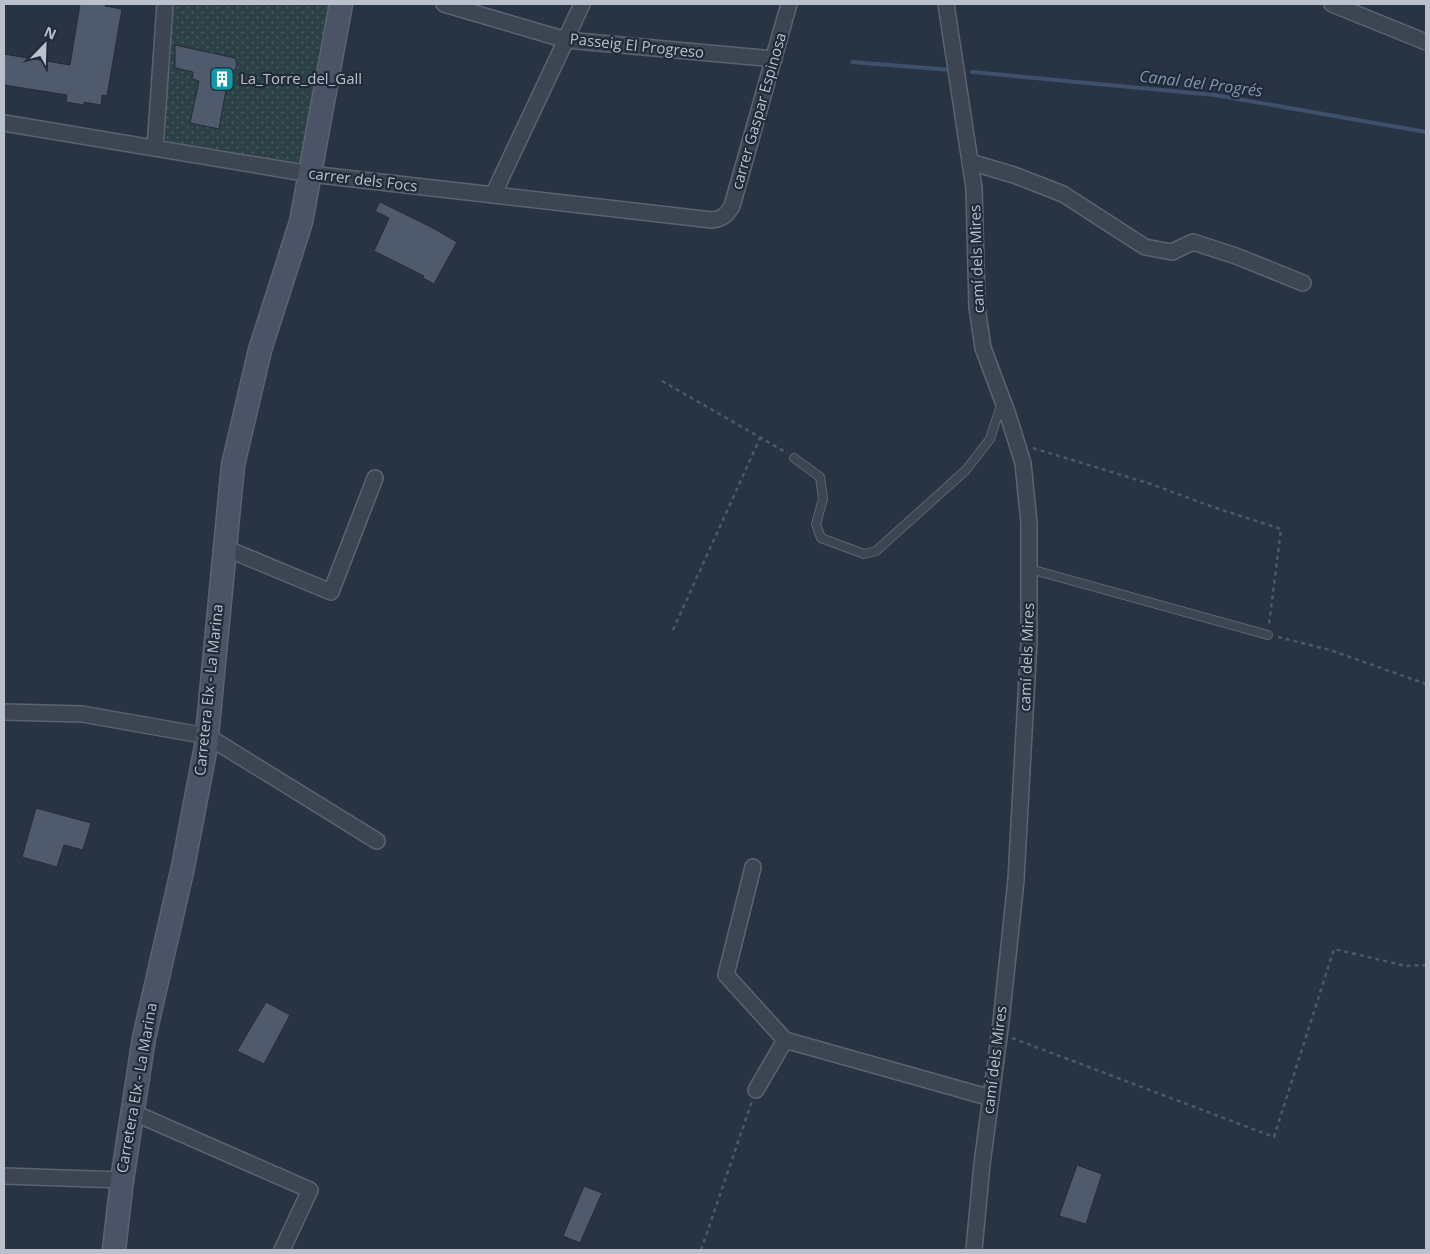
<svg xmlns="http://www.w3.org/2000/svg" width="1430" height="1254" font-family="'Open Sans',sans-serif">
<defs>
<pattern id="park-dots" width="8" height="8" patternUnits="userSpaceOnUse" patternTransform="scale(1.25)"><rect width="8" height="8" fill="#2b4145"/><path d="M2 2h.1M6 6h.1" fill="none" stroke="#485b5f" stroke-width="1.8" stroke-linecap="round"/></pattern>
</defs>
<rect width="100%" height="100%" fill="#283344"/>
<!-- park -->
<path fill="url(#park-dots)" d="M171,4H332L302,166L158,144Z"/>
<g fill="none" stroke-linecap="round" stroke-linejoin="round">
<!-- stream -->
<g stroke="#3f506c" stroke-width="4">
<path d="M852,62L952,70"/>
<path d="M972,72L1215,95L1426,132"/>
</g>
</g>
<!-- building -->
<g fill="#4f5a6c" stroke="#232c3b">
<path d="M80,4H105V6L122,9L107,96L102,95L101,105L84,102V105L66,102L67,95L4,85V54L70,65Z"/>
<path d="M175,45L235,58L237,64L235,70L232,72L228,90H226L219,129L190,123L199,81L192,79L193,72L175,68Z"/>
<path d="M380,202L431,227L457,242L434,284L423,278L424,276L374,251L389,218L375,211Z"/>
<path d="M36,808L91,823L83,850L64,845L57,867L22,857Z"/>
<path d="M266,1002L290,1015L264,1064L237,1051Z"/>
<path d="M1077,1165L1102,1174L1086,1224L1059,1216Z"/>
<path d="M584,1186L602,1193L580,1243L563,1236Z"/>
</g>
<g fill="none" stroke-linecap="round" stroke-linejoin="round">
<!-- lane casing -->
<g stroke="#5b6371" stroke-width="10">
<g id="lane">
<path d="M794,458L820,477L823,499L816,524L821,538L864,554L876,551L966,470L990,439L1002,402"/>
<path d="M1030,569L1268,635"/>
</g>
</g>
<!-- street casing -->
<g stroke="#5b6371" stroke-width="18">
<g id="street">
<path d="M444,4L566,40L774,59"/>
<path d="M946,4L974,188L977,307L983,348L1008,415L1023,463L1029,523V641L1016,880L1001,1022L982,1164L974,1250"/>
<path d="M1332,4L1426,42"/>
<path d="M4,123L310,174L712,220C722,219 727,215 732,206L789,4"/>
<path d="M155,148L165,4"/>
<path d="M970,162L1014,175L1063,194L1145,247L1172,252L1193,242L1236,256L1303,283"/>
<path d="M493,195L566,40L569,32L582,4"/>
<path d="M225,548L331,592L375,478"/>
<path d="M4,712L82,714L207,736L377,841"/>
<path d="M753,867L726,975L785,1040L991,1098"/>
<path d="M756,1090L785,1040"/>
<path d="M132,1112L310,1190L282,1250"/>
<path d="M4,1176L122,1180"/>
</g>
</g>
<!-- secondary casing -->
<g stroke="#5b6371" stroke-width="25">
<path id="secondary" d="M114,1250L122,1180L144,1038L183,867L206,746L233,465L260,350L301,222L341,4"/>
</g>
<!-- path -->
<g stroke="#495d61" stroke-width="2.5" stroke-dasharray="4 4" stroke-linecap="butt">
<path d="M662,381L787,453"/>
<path d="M1033,448L1151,484L1213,507L1281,529L1269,624"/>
<path d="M673,630L760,438"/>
<path d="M1278,637L1330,650L1426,684"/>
<path d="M1012,1038L1274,1137L1334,949L1406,966L1426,965"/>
<path d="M701,1250L752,1101"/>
</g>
<!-- lane -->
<use href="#lane" stroke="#3d4553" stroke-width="8"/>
<!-- street -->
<use href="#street" stroke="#3d4553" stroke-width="15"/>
<!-- secondary -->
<use href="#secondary" stroke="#4b5466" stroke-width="22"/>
</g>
<!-- icons -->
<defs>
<g id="building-square" transform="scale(1.25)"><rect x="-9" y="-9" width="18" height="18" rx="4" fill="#0f9aa8" stroke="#212a39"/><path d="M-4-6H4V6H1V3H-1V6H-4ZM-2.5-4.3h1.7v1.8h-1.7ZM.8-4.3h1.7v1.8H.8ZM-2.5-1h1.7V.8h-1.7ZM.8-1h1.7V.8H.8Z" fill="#fff"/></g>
</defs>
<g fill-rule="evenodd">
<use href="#building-square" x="222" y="79"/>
</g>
<g text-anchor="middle" stroke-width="4.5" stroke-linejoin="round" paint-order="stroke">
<!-- street labels -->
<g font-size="15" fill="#bac1cd" stroke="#212a39">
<text transform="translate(637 46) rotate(6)" y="5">Passeig El Progreso</text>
<text transform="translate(759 111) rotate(-74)" y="5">carrer Gaspar Espinosa</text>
<text transform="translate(363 180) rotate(7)" y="5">carrer dels Focs</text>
<text transform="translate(977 259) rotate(-92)" y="5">camí dels Mires</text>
<text transform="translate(1027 657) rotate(-88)" y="5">camí dels Mires</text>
<text transform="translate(209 690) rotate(-84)" y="5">Carretera Elx - La Marina</text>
<text transform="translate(995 1060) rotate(-83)" y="5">camí dels Mires</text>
<text transform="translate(137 1088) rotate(-80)" y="5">Carretera Elx - La Marina</text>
</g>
<!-- poi labels -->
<g font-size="15" fill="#bac1cd" stroke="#212a39" text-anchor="start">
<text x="240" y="84">La_Torre_del_Gall</text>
</g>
<!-- water labels -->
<g font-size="16" font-style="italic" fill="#8396b2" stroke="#212a39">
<text transform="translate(1201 83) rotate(7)" y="6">Canal del Progrés</text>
</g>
</g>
<!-- border -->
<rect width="1430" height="1254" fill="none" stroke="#bac1cd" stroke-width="10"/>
<!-- north arrow -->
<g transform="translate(45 45) rotate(23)" stroke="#212a39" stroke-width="4" paint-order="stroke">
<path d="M0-4L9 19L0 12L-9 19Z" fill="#bac1cd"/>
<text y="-8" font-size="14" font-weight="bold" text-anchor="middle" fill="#bac1cd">N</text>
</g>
</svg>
